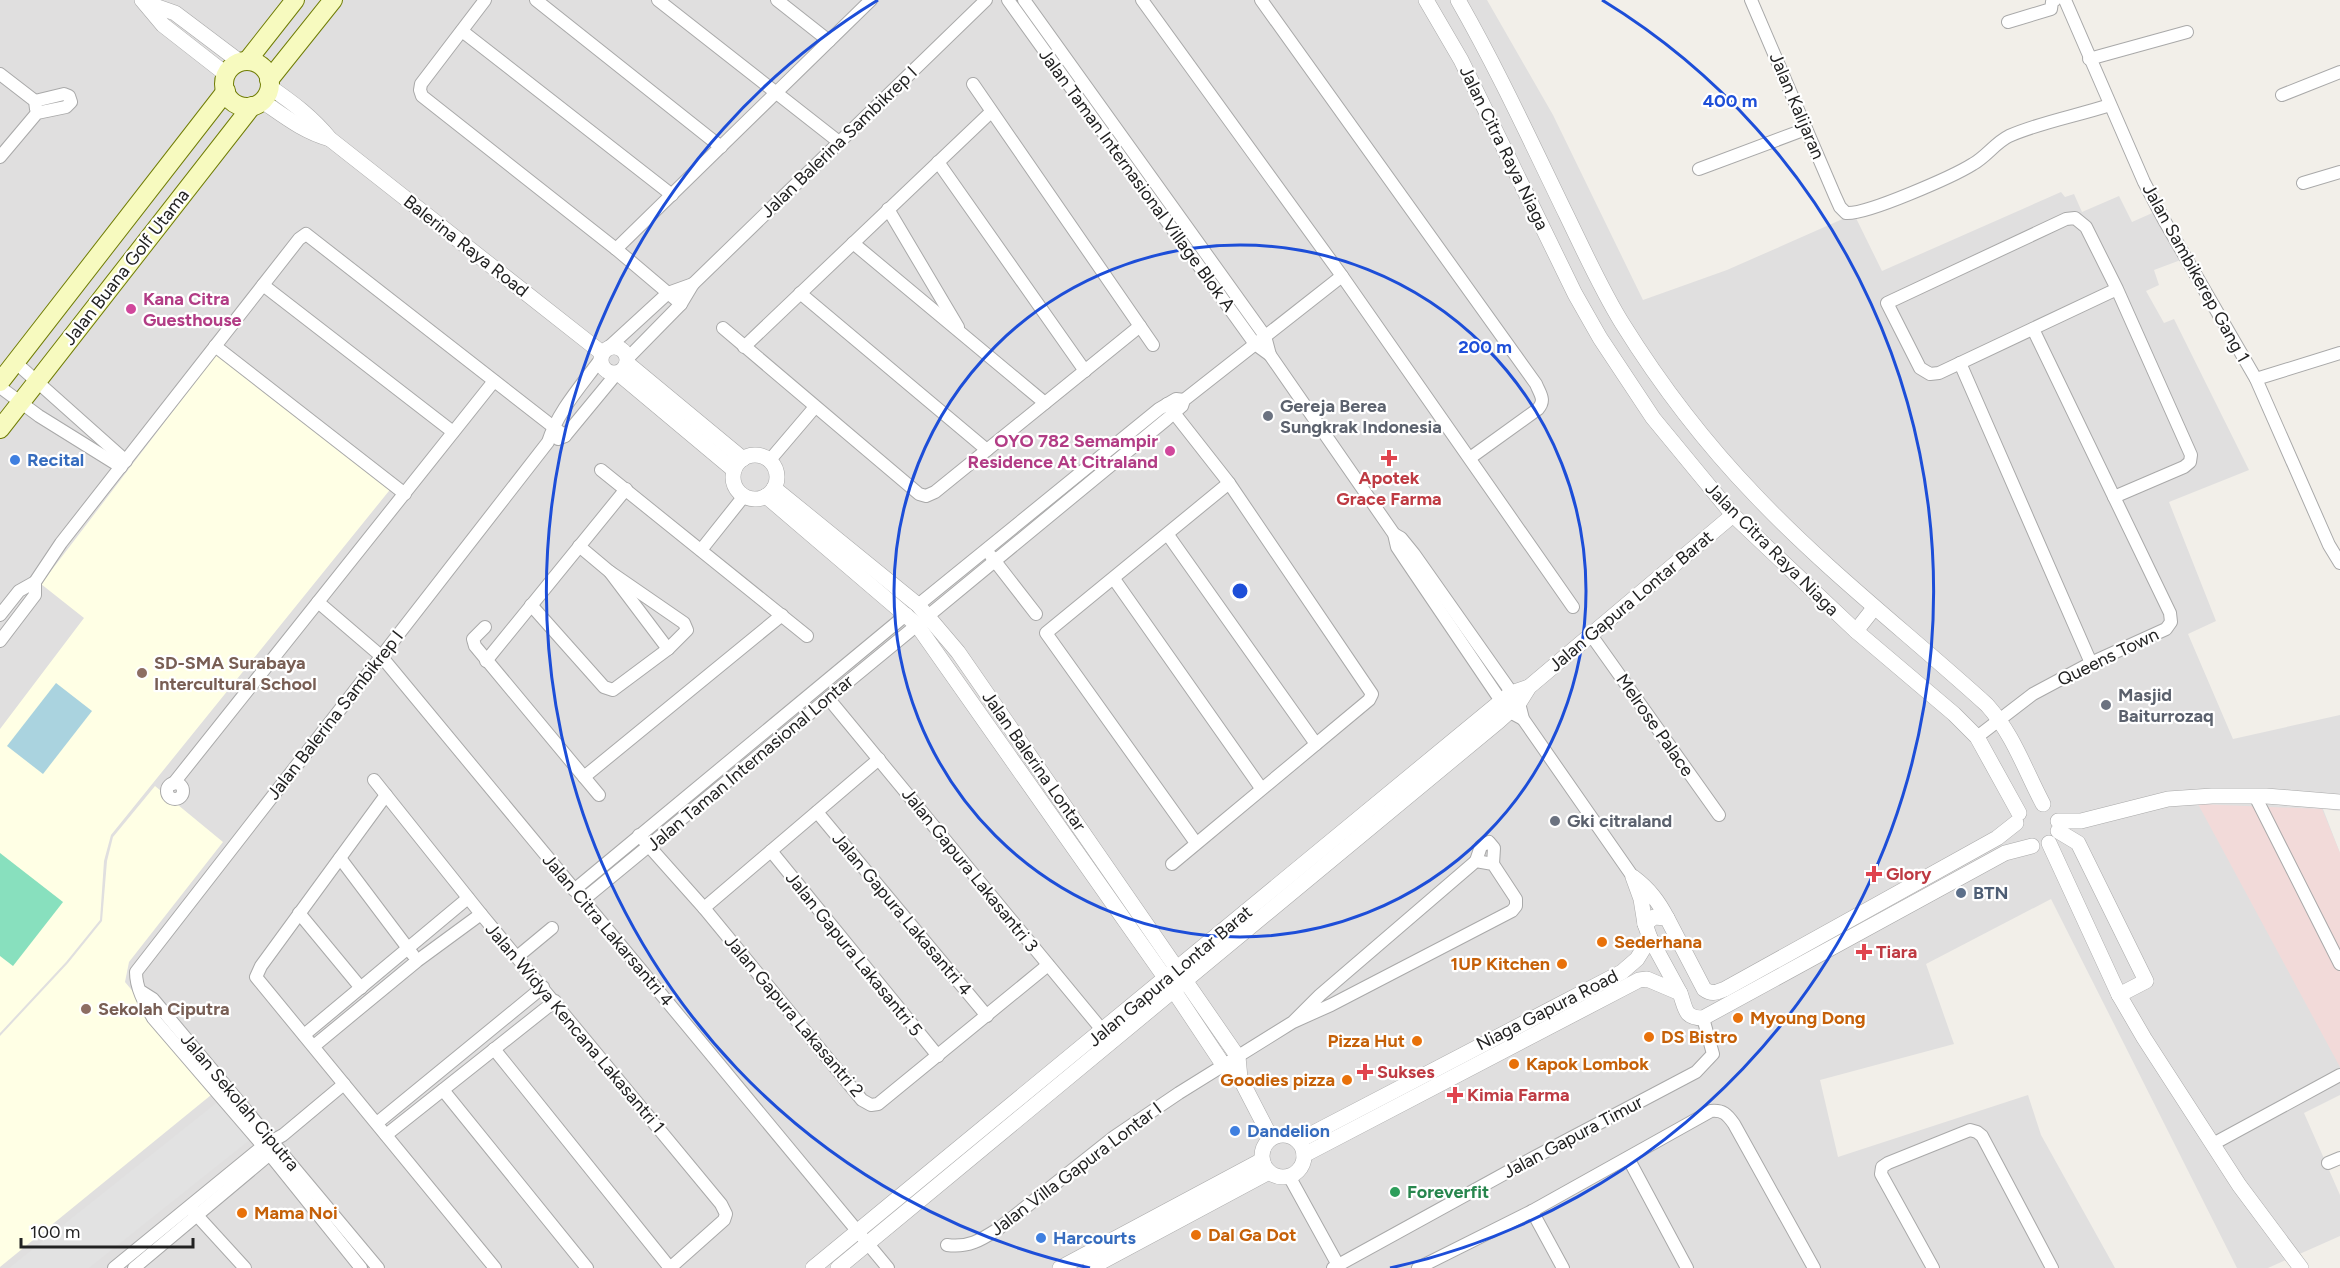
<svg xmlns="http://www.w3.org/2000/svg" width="2340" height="1268" font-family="Figtree,sans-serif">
<rect width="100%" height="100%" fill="#f2efe9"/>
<!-- residential -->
<path fill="#e0dfdf" d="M0,0H1487L1553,115L1643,300L1727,270L1854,214L1882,271L2061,192L2065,197L2074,194L2082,212L2119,196L2132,222L2159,210L2186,258L2154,270L2159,285L2146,291L2164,323L2174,319L2249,470L2169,502L2216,621L2188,634L2233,739L2340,715V811L2323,809L2340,853V1095L2304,1113L2340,1195V1236L2268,1268H2237L2051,899L1926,964L1954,1044L1820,1080L1838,1157L2028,1095L2041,1135L2115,1268H0Z"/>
<!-- commercial -->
<path fill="#f2dad9" d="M2198,804L2322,809L2340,853V1067Z"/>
<!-- education -->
<g fill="#ffffe5">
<path d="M222,347L397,481L111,835L104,861L100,920L66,962L0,1033V729L84,618L41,584Z"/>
<path d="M155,786L223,842L129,962L125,982L216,1091L0,1267V1036L68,963L102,921L107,861L113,837Z"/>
</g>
<!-- pitch -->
<path fill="#88e0be" d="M0,853L63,902L13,966L0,956Z"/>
<!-- parking -->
<path fill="#e2e2e2" d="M220,1100L251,1139L89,1268H9Z"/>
<!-- water -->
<path fill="#aad3df" d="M56,683L92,711L43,774L7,746Z"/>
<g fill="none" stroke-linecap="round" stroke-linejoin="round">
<!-- minor casing -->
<g stroke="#a9a9a9" stroke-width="14">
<g id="minor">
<path d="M485,0L421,84L420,90L422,96L616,249L681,304"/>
<path d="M536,0L721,147"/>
<path d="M658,0L839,142"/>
<path d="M777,0L829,41"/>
<path d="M1008,0L1255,344L1270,355L1265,336L1024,0"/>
<path d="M1142,0L1342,276L1573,607"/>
<path d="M1261,0L1536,384C1540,394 1546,400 1538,409L1470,458"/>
<path d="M1751,0L1835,196L1840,207L1846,213C1866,215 1954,176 1973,164C1987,156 1995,143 2009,136C2041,122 2076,116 2110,105"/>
<path d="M2065,0L2144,182L2164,220L2256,379L2329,545L2340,563"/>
<path d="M2008,22L2051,9L2052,2L2055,0"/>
<path d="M462,31L672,195"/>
<path d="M2089,59L2187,32"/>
<path d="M0,74L35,101L36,109"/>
<path d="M973,84L1153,345"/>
<path d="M2282,95L2340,72"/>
<path d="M0,157L37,113L66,107L71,102L69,96L64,94L35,101"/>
<path d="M938,162L1085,371"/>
<path d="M1699,169L1806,129"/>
<path d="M2303,183L2340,172"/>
<path d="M888,209L958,327"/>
<path d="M853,243L1045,403"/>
<path d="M616,249L871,0"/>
<path d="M263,285L453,432"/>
<path d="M800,293L987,450"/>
<path d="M723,328L919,494L926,496L935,492L1140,326"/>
<path d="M215,346L405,494"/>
<path d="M744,347L991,112"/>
<path d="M608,348L668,293L693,284"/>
<path d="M1270,355L1394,534L1397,547L1405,559L1501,701L1510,712L1523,719"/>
<path d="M627,359L681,304L693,284L986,0"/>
<path d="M15,362L126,461"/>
<path d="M1960,363L2091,663"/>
<path d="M2256,379L2340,353"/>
<path d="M0,387L39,416L121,467"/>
<path d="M1167,404L1229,483L1372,694L1369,700L1172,864"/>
<path d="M558,439L565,436L617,373"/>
<path d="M769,461L815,407"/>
<path d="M601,470L807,636"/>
<path d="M2114,497L2184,467L2190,462L2191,455L2117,289L2086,227L2075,218L2066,219L1887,303L1920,368L1930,374L1939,373L2117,289"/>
<path d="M1394,534L1401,538L1414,554L1519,703L1523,719L1633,877"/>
<path d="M1168,535L1316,744"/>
<path d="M579,546L610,572L668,649"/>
<path d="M701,550L744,496"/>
<path d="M991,556L1036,614"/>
<path d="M1114,579L1261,788"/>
<path d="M318,602L381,656L888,1268"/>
<path d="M531,605L604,687L613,690L668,649L687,630L684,623L610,572"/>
<path d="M918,605L1159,409L1176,399L1184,400"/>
<path d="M0,615L19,591L35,582L61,543L299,239L306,234L565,436"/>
<path d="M928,616L1167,419L1182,406L1184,400L1342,276"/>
<path d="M485,627L473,639L475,646L599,795"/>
<path d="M1591,635L1719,815"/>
<path d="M0,641L35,595V582"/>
<path d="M486,661L626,489"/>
<path d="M828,698L1112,1042"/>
<path d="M1977,737L2033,694L2091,663L2166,629L2171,622L2170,613L2033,329"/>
<path d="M584,777L782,615"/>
<path d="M374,780L481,914L721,1204L726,1214L724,1220L670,1268"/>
<circle cx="175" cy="791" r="8"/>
<path d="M173,784L494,381"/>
<path d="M386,795L261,966L256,977L495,1268"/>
<path d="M2255,796L2340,964"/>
<path d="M817,812L987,1016"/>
<path d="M639,835L704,908L862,1100L871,1105L878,1104L1048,965"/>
<path d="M1196,843L1046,633L1229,483"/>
<path d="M771,851L938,1056"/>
<path d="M340,858L413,955"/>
<path d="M1476,861L1481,846L1489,842L1494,848L1493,864"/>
<path d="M574,890L907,614"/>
<path d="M583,900L917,625"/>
<path d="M704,908L879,759"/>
<path d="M299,913L361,988"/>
<path d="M517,957L552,928"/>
<path d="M142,992L153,999L378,1268"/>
<path d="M304,1035L468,898"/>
<path d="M314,1046L417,961L481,914"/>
<path d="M494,1049L670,1268"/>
<path d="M443,1090L587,1268"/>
<path d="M377,1123L543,987"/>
<path d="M386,1135L555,1001"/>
<path d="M2213,1144L2340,1075"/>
<path d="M1628,1158L1687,1268"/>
<path d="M2328,1163L2340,1158"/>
<path d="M1289,1176L1338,1265"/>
<path d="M192,1210L245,1268"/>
<path d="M1532,1211L1563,1268"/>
<path d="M947,1245C968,1248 981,1240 998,1229L1114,1137L1179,1093L1293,1022L1331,1005L1512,911L1516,906V899L1493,864L1476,861L1320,995L1293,1022"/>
<path d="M114,1268L263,1146L283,1135L344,1084"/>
<path d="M134,1268L276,1149"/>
<path d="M361,1268L263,1146L153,1018C145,1004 136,989 136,972L548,442C558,411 581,386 600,360"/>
<path d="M1333,1268L1533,1158L1696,1072L1713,1054L1703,1018"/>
<path d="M1418,1268L1532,1211L1711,1111C1723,1110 1727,1114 1734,1124L1814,1268"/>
<path d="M1933,1268L1881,1174L1882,1167L1888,1163L1970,1130L1977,1132L1982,1136L2052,1268"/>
</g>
</g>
<!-- tertiary casing -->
<g stroke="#a9a9a9" stroke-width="16">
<g id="tertiary">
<path d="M142,0L163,25L227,75"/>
<path d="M1426,0L1461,60L1575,294L1600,338L1653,418L1733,515L1856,631L1954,714L1977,737L2019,813"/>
<path d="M1458,0C1498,70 1531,142 1566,214C1584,251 1601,289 1622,323C1660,384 1705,443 1755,495C1827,571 1910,635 1987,705C2013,734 2025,770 2043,804"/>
<path d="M146,3L175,13L240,62"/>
<path d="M270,87C293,103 312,117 330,139L602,353"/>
<path d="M262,101C284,116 304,132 330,139"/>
<circle cx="614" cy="360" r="13"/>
<path d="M627,363L743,459"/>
<path d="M618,373L734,470"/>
<circle cx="755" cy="477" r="22"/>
<path d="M774,488L918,605L958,652L1238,1057L1240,1078L1271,1138"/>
<path d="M766,496L917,625L1166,979L1224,1066L1240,1078"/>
<path d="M1856,631L1874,608"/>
<path d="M2058,821H2081L2168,799L2212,796H2266L2340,802"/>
<path d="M2058,831L2078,843L2146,981L2119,995"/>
<path d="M2049,843L2119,995L2144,1038L2239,1185L2301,1268"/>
<path d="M1645,924L1641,899L1633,877C1649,889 1658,901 1667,918"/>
<path d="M1650,938L1680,993"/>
<circle cx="1283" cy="1156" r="21"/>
<path d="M1298,1141L1622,972L1637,959L1650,938L1645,924L1654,917L1667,918L1704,989C1712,995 1717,992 1725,989L1997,838L2016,823"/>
<path d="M1304,1155L1639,980L1647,979L1680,993C1686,1009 1684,1018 1703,1018L2005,853L2032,846"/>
<path d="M813,1268L1511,693L1529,687"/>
<path d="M838,1268L1499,721L1519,703L1529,687L1733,515"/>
<path d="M1060,1268L1262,1160"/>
<path d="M1090,1268L1269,1172"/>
</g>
</g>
<!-- secondary casing -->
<g stroke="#707d05" stroke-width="20">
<g id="secondary">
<path d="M247,61L295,0"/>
<circle cx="247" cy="84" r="23"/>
<path d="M269,80L333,0"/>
<path d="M0,382L226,91"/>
<path d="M0,429L252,106"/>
</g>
</g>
<!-- minor -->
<use href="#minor" stroke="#fff" stroke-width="12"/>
<!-- tertiary -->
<use href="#tertiary" stroke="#fff" stroke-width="15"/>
<!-- secondary -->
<use href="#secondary" stroke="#f7fabf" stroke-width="18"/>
</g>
<!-- distance rings -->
<g fill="none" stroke="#1d4ed8" stroke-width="3">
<circle cx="1240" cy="591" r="346"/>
<path d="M1090 1268A693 693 0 0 1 878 0M1602 0A693 693 0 0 1 1390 1268"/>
</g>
<!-- markers -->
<g fill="#d1479c" stroke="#fff" stroke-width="2">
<circle cx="131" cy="309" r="6"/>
<circle cx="1170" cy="451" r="6"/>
</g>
<g fill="#6b7280" stroke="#fff" stroke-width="2">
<circle cx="1268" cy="416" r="6"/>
<circle cx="2106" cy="705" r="6"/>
<circle cx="1555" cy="821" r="6"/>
</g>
<g fill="#e0444e" stroke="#fff" stroke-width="2">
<path d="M1386 449h6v6h6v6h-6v6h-6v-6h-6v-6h6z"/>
<path d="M1871 865h6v6h6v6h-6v6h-6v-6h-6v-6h6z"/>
<path d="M1861 943h6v6h6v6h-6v6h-6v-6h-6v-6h6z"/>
<path d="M1362 1063h6v6h6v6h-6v6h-6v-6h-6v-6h6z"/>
<path d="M1452 1086h6v6h6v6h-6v6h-6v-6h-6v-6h6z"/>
</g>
<g fill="#3f7fe0" stroke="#fff" stroke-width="2">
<circle cx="15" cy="460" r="6"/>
<circle cx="1235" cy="1131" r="6"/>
<circle cx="1041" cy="1238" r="6"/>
</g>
<g fill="#8d6e63" stroke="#fff" stroke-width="2">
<circle cx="142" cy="673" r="6"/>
<circle cx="86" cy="1009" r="6"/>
</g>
<circle fill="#5c6f8a" stroke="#fff" stroke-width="2" cx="1961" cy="893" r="6"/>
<g fill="#e8710a" stroke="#fff" stroke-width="2">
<circle cx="1602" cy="942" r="6"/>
<circle cx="1562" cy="964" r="6"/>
<circle cx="1738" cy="1018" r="6"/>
<circle cx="1649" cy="1037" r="6"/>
<circle cx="1417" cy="1041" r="6"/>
<circle cx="1514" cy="1064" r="6"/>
<circle cx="1347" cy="1080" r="6"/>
<circle cx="242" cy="1213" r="6"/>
<circle cx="1196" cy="1235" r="6"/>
</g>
<circle fill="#2e9e5b" stroke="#fff" stroke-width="2" cx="1395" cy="1192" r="6"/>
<g text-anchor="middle" stroke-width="4.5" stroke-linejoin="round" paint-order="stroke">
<!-- street labels -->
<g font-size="18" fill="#222" stroke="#fff">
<text transform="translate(1797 106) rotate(67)" y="6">Jalan Kalijaran</text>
<text transform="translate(839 142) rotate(-44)" y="6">Jalan Balerina Sambikrep I</text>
<text transform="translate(1504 148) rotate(64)" y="6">Jalan Citra Raya Niaga</text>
<text transform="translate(1137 180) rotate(54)" y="6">Jalan Taman Internasional Village Blok A</text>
<text transform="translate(466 246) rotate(38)" y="6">Balerina Raya Road</text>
<text transform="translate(126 267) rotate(-52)" y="6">Jalan Buana Golf Utama</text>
<text transform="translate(2196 273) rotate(61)" y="6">Jalan Sambikerep Gang 1</text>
<text transform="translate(1772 549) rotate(45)" y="6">Jalan Citra Raya Niaga</text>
<text transform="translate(1631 601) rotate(-40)" y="6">Jalan Gapura Lontar Barat</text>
<text transform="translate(2108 657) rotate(-26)" y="6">Queens Town</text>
<text transform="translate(335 715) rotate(-52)" y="6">Jalan Balerina Sambikrep I</text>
<text transform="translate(1655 725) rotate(55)" y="6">Melrose Palace</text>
<text transform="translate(1034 761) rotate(55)" y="6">Jalan Balerina Lontar</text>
<text transform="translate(750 763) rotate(-40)" y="6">Jalan Taman Internasional Lontar</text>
<text transform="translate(970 870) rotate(51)" y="6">Jalan Gapura Lakasantri 3</text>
<text transform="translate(902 914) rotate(50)" y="6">Jalan Gapura Lakasantri 4</text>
<text transform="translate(608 930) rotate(50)" y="6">Jalan Citra Lakarsantri 4</text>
<text transform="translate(854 954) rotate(51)" y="6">Jalan Gapura Lakasantri 5</text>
<text transform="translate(1170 976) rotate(-40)" y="6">Jalan Gapura Lontar Barat</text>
<text transform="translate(1547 1010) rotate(-27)" y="6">Niaga Gapura Road</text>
<text transform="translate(794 1016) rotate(50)" y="6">Jalan Gapura Lakasantri 2</text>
<text transform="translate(575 1028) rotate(50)" y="6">Jalan Widya Kencana Lakasantri 1</text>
<text transform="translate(240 1102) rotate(50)" y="6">Jalan Sekolah Ciputra</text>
<text transform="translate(1573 1137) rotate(-28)" y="6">Jalan Gapura Timur</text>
<text transform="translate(1076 1169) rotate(-37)" y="6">Jalan Villa Gapura Lontar I</text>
</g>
<!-- hotel labels -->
<g font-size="18" font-weight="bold" fill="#b23c85" stroke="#fff" text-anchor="start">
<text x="143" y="305">Kana Citra<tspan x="143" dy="21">Guesthouse</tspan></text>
<text x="1158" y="447" text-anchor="end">OYO 782 Semampir<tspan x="1158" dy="21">Residence At Citraland</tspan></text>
</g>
<!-- worship labels -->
<g font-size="18" font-weight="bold" fill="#5b616d" stroke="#fff" text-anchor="start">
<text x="1280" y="412">Gereja Berea<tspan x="1280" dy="21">Sungkrak Indonesia</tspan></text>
<text x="2118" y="701">Masjid<tspan x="2118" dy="21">Baiturrozaq</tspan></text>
<text x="1567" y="827">Gki citraland</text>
</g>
<!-- shop labels -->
<g font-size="18" font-weight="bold" fill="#366cbe" stroke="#fff" text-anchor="start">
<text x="27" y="466">Recital</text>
<text x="1247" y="1137">Dandelion</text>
<text x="1053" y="1244">Harcourts</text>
</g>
<!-- health labels -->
<g font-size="18" font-weight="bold" fill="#be3a42" stroke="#fff" text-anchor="start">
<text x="1389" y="484" text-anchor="middle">Apotek<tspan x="1389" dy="21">Grace Farma</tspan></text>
<text x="1886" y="880">Glory</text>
<text x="1876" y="958">Tiara</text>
<text x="1377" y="1078">Sukses</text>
<text x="1467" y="1101">Kimia Farma</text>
</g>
<!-- education labels -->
<g font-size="18" font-weight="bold" fill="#785e54" stroke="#fff" text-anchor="start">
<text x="154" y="669">SD-SMA Surabaya<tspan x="154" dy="21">Intercultural School</tspan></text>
<text x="98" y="1015">Sekolah Ciputra</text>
</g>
<!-- service labels -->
<g font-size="18" font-weight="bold" fill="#4e5e75" stroke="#fff" text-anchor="start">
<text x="1973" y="899">BTN</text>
</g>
<!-- food labels -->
<g font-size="18" font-weight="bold" fill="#c56008" stroke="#fff" text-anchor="start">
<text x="1614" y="948">Sederhana</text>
<text x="1550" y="970" text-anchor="end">1UP Kitchen</text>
<text x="1750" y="1024">Myoung Dong</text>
<text x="1661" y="1043">DS Bistro</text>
<text x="1405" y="1047" text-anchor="end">Pizza Hut</text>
<text x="1526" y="1070">Kapok Lombok</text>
<text x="1335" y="1086" text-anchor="end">Goodies pizza</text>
<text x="254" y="1219">Mama Noi</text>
<text x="1208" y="1241">Dal Ga Dot</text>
</g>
<!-- leisure labels -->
<g font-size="18" font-weight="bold" fill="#27864d" stroke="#fff" text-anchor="start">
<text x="1407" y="1198">Foreverfit</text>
</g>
</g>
<circle cx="1240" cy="591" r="9" fill="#1d4ed8" stroke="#fff" stroke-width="3"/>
<g font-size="18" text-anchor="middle" font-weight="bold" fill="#1d4ed8" stroke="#fff" stroke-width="4.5" stroke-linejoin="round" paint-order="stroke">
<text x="1730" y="107">400 m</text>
<text x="1485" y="353">200 m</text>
</g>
<!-- scale -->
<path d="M21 1238v9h172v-9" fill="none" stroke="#222222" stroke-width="3"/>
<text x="30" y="1238" font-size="18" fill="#222222" stroke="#ffffff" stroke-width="4.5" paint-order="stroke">100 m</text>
</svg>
